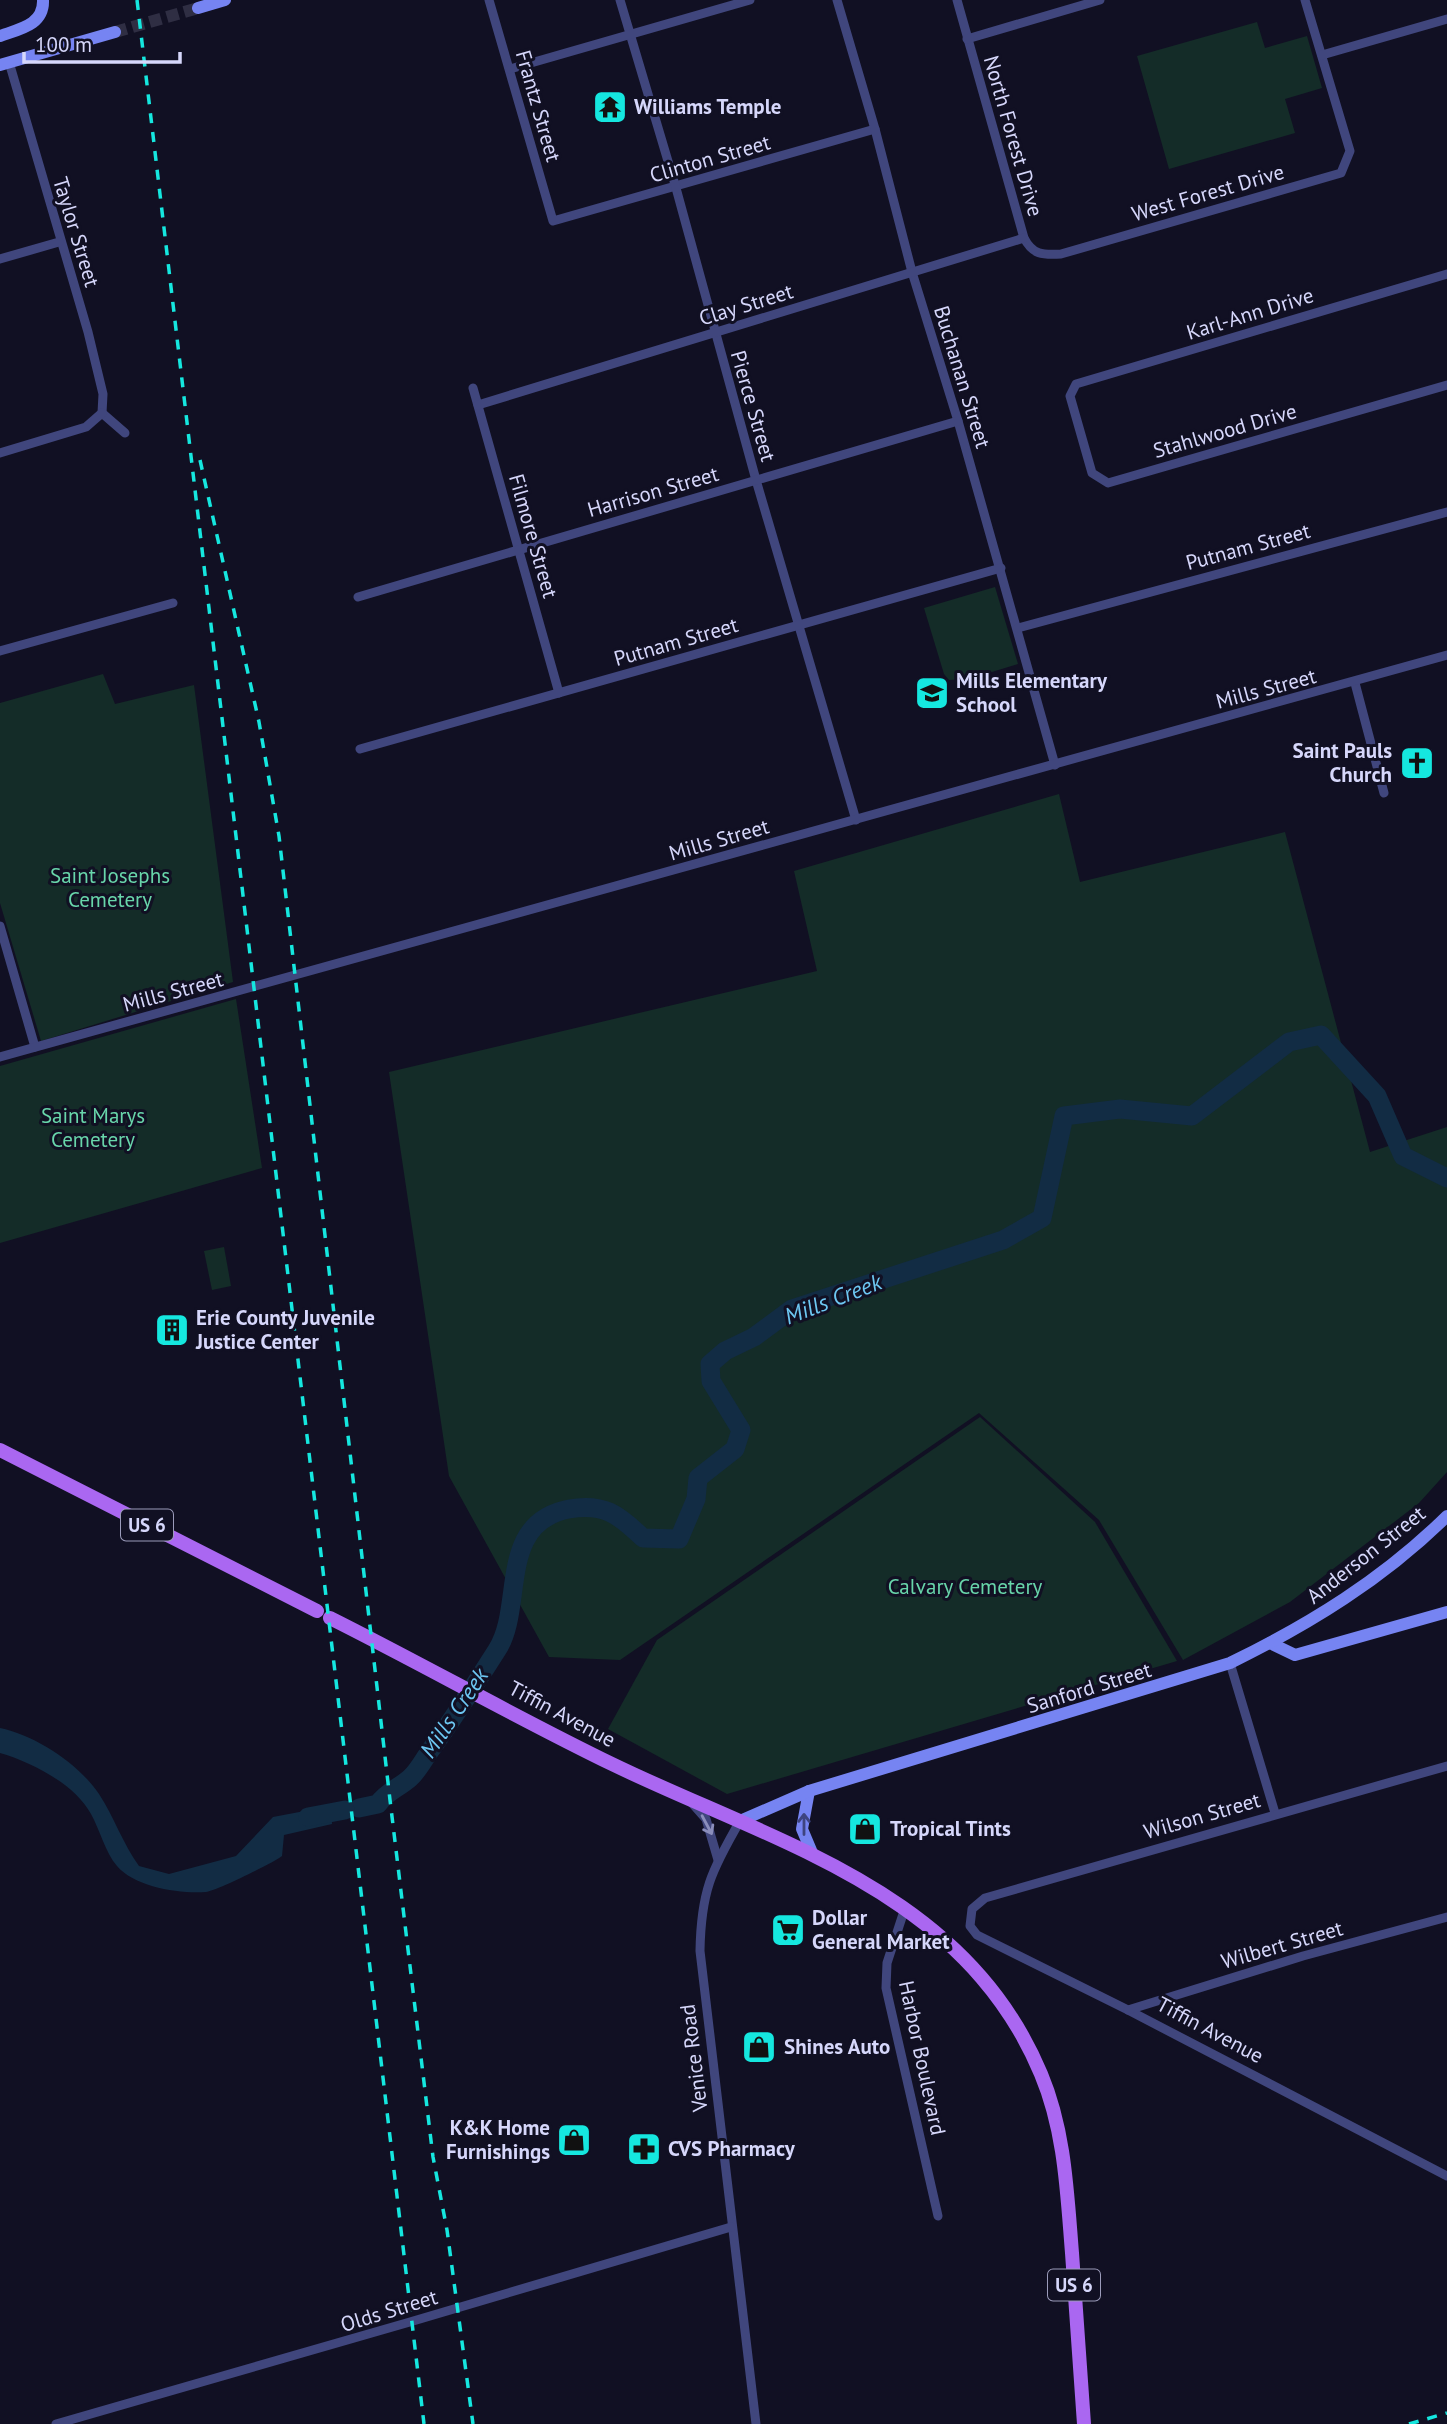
<svg xmlns="http://www.w3.org/2000/svg" width="1447" height="2424" font-family="'PT Sans',sans-serif">
<rect width="100%" height="100%" fill="#111023"/>
<!-- green -->
<g fill="#142c28">
<path d="M1257,22L1265,48L1307,36L1322,88L1285,99L1295,133L1169,169L1137,56Z"/>
<path d="M995,587L1018,664L969,679L949,680L944,674L924,608Z"/>
<path d="M103,674L115,704L194,685L233,982L41,1041L0,903V703Z"/>
<path d="M1059,794L1080,882L1285,832L1370,1152L1447,1127V1472L1419,1503L1290,1602L1183,1660L1099,1520L979,1413L620,1660L549,1657L449,1476L389,1072L817,971L794,871Z"/>
<path d="M236,999L262,1168L0,1243V1066Z"/>
<path d="M224,1247L231,1286L212,1290L204,1251Z"/>
<path d="M980,1417L1095,1522L1177,1661L727,1794L608,1729L657,1640Z"/>
</g>
<!-- water -->
<path fill="#122c44" d="M0,1728C35,1735 79,1764 99,1794C114,1817 123,1844 139,1866L169,1874L236,1856L273,1817L331,1806L332,1824L284,1835L282,1856C273,1863 216,1891 206,1892C179,1894 135,1887 117,1866C105,1852 100,1830 91,1814C75,1784 31,1762 0,1753Z"/>
<g fill="none" stroke-linecap="round" stroke-linejoin="round">
<!-- river -->
<g stroke="#122c44" stroke-width="19">
<path d="M359,1808L378,1804C387,1791 399,1788 410,1778C419,1770 425,1757 432,1748C455,1716 476,1683 497,1650C525,1607 496,1523 569,1509C604,1503 618,1514 643,1538L679,1539L696,1499L698,1478L735,1449L741,1430L711,1381L710,1364L725,1351L754,1337L792,1309L1003,1240L1042,1218L1064,1116L1120,1109L1192,1116L1289,1042L1321,1035L1377,1096L1403,1156L1447,1178"/>
<path d="M308,1817L345,1810"/>
</g>
<!-- secondary-tunnel -->
<path stroke="#2f2e43" stroke-width="12" stroke-dasharray="12 6" stroke-linecap="butt" d="M115,32L198,8"/>
<!-- street -->
<g stroke="#40467d" stroke-width="9">
<path d="M489,0L553,221L875,129"/>
<path d="M620,0L676,188L756,480L856,820"/>
<path d="M837,0L875,129L912,272L958,421L1055,765"/>
<path d="M957,0L1024,238C1033,255 1042,255 1061,254L1341,173L1350,151L1305,0"/>
<path d="M967,39L1100,0"/>
<path d="M1322,55L1447,19"/>
<path d="M9,62L88,332L103,394L102,413"/>
<path d="M510,69L750,0"/>
<path d="M0,259L59,242"/>
<path d="M1447,274L1076,384L1070,396L1092,473L1108,483L1447,385"/>
<path d="M473,388L559,693"/>
<path d="M478,405L1024,238"/>
<path d="M102,413L125,433"/>
<path d="M0,453L86,427L102,413"/>
<path d="M358,597L958,421"/>
<path d="M1018,628L1447,512"/>
<path d="M0,651L173,603"/>
<path d="M1355,683L1384,793"/>
<path d="M360,749L1001,568"/>
<path d="M0,926L35,1047"/>
<path d="M0,1057L1447,655"/>
<path d="M1230,1663L1275,1813"/>
<path d="M1447,1766L985,1898L972,1909L970,1926L977,1935L1128,2010L1447,2176"/>
<path d="M691,1802L706,1819L718,1860"/>
<path d="M740,1821C711,1871 701,1892 700,1951L756,2424"/>
<path d="M905,1908L887,1963L886,1988L938,2216"/>
<path d="M1128,2010L1303,1956L1447,1917"/>
<path d="M56,2424C282,2360 506,2294 731,2227"/>
</g>
<!-- secondary -->
<g stroke="#7684f2" stroke-width="12">
<path d="M198,8L225,0"/>
<path d="M0,36C20,29 44,25 43,0"/>
<path d="M0,65L115,32"/>
<path d="M1270,1643L1295,1655L1447,1612"/>
<path d="M809,1791L802,1829L813,1855"/>
<path d="M740,1821L809,1791L1230,1663C1310,1624 1383,1579 1447,1516"/>
</g>
<!-- primary -->
<g stroke="#aa67f1" stroke-width="14">
<path d="M0,1450L317,1611"/>
<path d="M330,1618C424,1665 517,1718 612,1764C775,1843 964,1890 1041,2074C1065,2131 1067,2192 1072,2253C1076,2310 1080,2367 1084,2424"/>
</g>
<!-- rail -->
<g stroke="#15e7df" stroke-width="3.5" stroke-dasharray="10 9" stroke-linecap="butt">
<path d="M137,0L424,2424"/>
<path d="M200,460L259,722L279,836L390,1800L433,2157L447,2230L473,2424"/>
<path d="M1409,2424L1447,2413"/>
</g>
</g>
<!-- one-way arrows -->
<defs><path id="oneway-shaft" d="M-6 0H5M1.5-3L5.5 0L1.5 3" fill="none" stroke-width="1.6" stroke-linecap="round" stroke-linejoin="round" transform="scale(1.75)"/></defs>
<use stroke="#3e4480" href="#oneway-shaft" transform="translate(804 1824) rotate(-90)"/>
<use stroke="#8b8ebc" href="#oneway-shaft" transform="translate(707 1825) rotate(62)"/>
<!-- icons -->
<defs>
<g id="temple-square" transform="scale(1.75)"><rect x="-9" y="-9" width="18" height="18" rx="4" fill="#15e7df" stroke="#111023"/><path d="M0-6L5-2H3V0L6.5 2.5H4V6H1.5V3h-3V6H-4V2.5H-6.5L-3 0V-2H-5Z" fill="#111"/></g>
<g id="school-square" transform="scale(1.75)"><rect x="-9" y="-9" width="18" height="18" rx="4" fill="#15e7df" stroke="#111023"/><path d="M0-5L7-2L0 1L-7-2ZM-4 1L0 2.5L4 1V4Q0 6-4 4Z" fill="#111"/></g>
<g id="church-square" transform="scale(1.75)"><rect x="-9" y="-9" width="18" height="18" rx="4" fill="#15e7df" stroke="#111023"/><path d="M-1.2-6h2.4v3.5h3.3v2.4h-3.3V6h-2.4V-.1h-3.3v-2.4h3.3Z" fill="#111"/></g>
<g id="building-square" transform="scale(1.75)"><rect x="-9" y="-9" width="18" height="18" rx="4" fill="#15e7df" stroke="#111023"/><path d="M-4-6H4V6H1V3H-1V6H-4ZM-2.5-4.3h1.7v1.8h-1.7ZM.8-4.3h1.7v1.8H.8ZM-2.5-1h1.7V.8h-1.7ZM.8-1h1.7V.8H.8Z" fill="#111"/></g>
<g id="shop-square" transform="scale(1.75)"><rect x="-9" y="-9" width="18" height="18" rx="4" fill="#15e7df" stroke="#111023"/><path d="M-5-2.5h2.3a2.7 3.5 0 0 1 5.4 0H5L5.5 6h-11ZM-1.5-2.5h3a1.5 2.3 0 0 0-3 0Z" fill="#111"/></g>
<g id="supermarket-square" transform="scale(1.75)"><rect x="-9" y="-9" width="18" height="18" rx="4" fill="#15e7df" stroke="#111023"/><path d="M-6-5.5h2.5l.6 2H6L4.5 2H-2.5L-4.4-4H-6ZM-1.5 3.2a1.3 1.3 0 1 0 .1 0ZM3 3.2a1.3 1.3 0 1 0 .1 0Z" fill="#111"/></g>
<g id="pharmacy-square" transform="scale(1.75)"><rect x="-9" y="-9" width="18" height="18" rx="4" fill="#15e7df" stroke="#111023"/><path d="M-2-6h4v4h4v4h-4v4h-4v-4h-4v-4h4Z" fill="#111"/></g>
</defs>
<g fill-rule="evenodd">
<use href="#temple-square" x="610" y="107"/>
<use href="#school-square" x="932" y="693"/>
<use href="#church-square" x="1417" y="763"/>
<use href="#building-square" x="172" y="1330"/>
<use href="#shop-square" x="865" y="1829"/>
<use href="#supermarket-square" x="788" y="1930"/>
<use href="#shop-square" x="759" y="2047"/>
<use href="#shop-square" x="574" y="2140"/>
<use href="#pharmacy-square" x="644" y="2149"/>
</g>
<g text-anchor="middle" stroke-width="6" stroke-linejoin="round" paint-order="stroke">
<!-- shield labels -->
<g fill="#111023" stroke="#9b9bba" stroke-width="2">
<rect x="121" y="1509.5" width="52" height="31" rx="5"/>
<rect x="1048" y="2269.5" width="52" height="31" rx="5"/>
</g>
<g font-size="19" font-weight="bold" fill="#d6d7fb">
<text x="147" y="1532">US 6</text>
<text x="1074" y="2292">US 6</text>
</g>
<!-- street labels -->
<g font-size="21" fill="#d6d7fb" stroke="#111023">
<text transform="translate(538 106) rotate(74)" y="7">Frantz Street</text>
<text transform="translate(1013 136) rotate(74)" y="7">North Forest Drive</text>
<text transform="translate(710 159) rotate(-16)" y="7">Clinton Street</text>
<text transform="translate(1208 193) rotate(-16)" y="7">West Forest Drive</text>
<text transform="translate(76 232) rotate(73)" y="7">Taylor Street</text>
<text transform="translate(746 305) rotate(-17)" y="7">Clay Street</text>
<text transform="translate(1250 314) rotate(-17)" y="7">Karl-Ann Drive</text>
<text transform="translate(962 377) rotate(73)" y="7">Buchanan Street</text>
<text transform="translate(753 406) rotate(74)" y="7">Pierce Street</text>
<text transform="translate(1225 431) rotate(-16)" y="7">Stahlwood Drive</text>
<text transform="translate(653 492) rotate(-16)" y="7">Harrison Street</text>
<text transform="translate(533 536) rotate(74)" y="7">Filmore Street</text>
<text transform="translate(1248 547) rotate(-15)" y="7">Putnam Street</text>
<text transform="translate(676 642) rotate(-16)" y="7">Putnam Street</text>
<text transform="translate(1266 689) rotate(-15)" y="7">Mills Street</text>
<text transform="translate(719 840) rotate(-16)" y="7">Mills Street</text>
<text transform="translate(173 992) rotate(-15)" y="7">Mills Street</text>
<text transform="translate(1366 1555) rotate(-38)" y="7">Anderson Street</text>
<text transform="translate(1089 1688) rotate(-17)" y="7">Sanford Street</text>
<text transform="translate(562 1714) rotate(28)" y="7">Tiffin Avenue</text>
<text transform="translate(1202 1816) rotate(-16)" y="7">Wilson Street</text>
<text transform="translate(1282 1945) rotate(-16)" y="7">Wilbert Street</text>
<text transform="translate(1210 2030) rotate(28)" y="7">Tiffin Avenue</text>
<text transform="translate(694 2058) rotate(-97)" y="7">Venice Road</text>
<text transform="translate(922 2058) rotate(78)" y="7">Harbor Boulevard</text>
<text transform="translate(389 2311) rotate(-17)" y="7">Olds Street</text>
</g>
<!-- poi labels -->
<g font-size="21" font-weight="bold" fill="#d6d7fb" stroke="#111023" text-anchor="start">
<text x="634" y="114">Williams Temple</text>
<text x="956" y="688">Mills Elementary<tspan x="956" dy="24">School</tspan></text>
<text x="1392" y="758" text-anchor="end">Saint Pauls<tspan x="1392" dy="24">Church</tspan></text>
<text x="196" y="1325">Erie County Juvenile<tspan x="196" dy="24">Justice Center</tspan></text>
<text x="890" y="1836">Tropical Tints</text>
<text x="812" y="1925">Dollar<tspan x="812" dy="24">General Market</tspan></text>
<text x="784" y="2054">Shines Auto</text>
<text x="550" y="2135" text-anchor="end">K&amp;K Home<tspan x="550" dy="24">Furnishings</tspan></text>
<text x="668" y="2156">CVS Pharmacy</text>
</g>
<!-- park labels -->
<g font-size="21" fill="#68d5aa" stroke="#111023">
<text x="110" y="883">Saint Josephs<tspan x="110" dy="24">Cemetery</tspan></text>
<text x="93" y="1123">Saint Marys<tspan x="93" dy="24">Cemetery</tspan></text>
<text x="965" y="1594">Calvary Cemetery</text>
</g>
<!-- water labels -->
<g font-size="23" font-style="italic" fill="#6dc7f2" stroke="#111023">
<text transform="translate(833 1299) rotate(-21)" y="8">Mills Creek</text>
<text transform="translate(454 1713) rotate(-56)" y="8">Mills Creek</text>
</g>
</g>
<!-- scale -->
<path d="M24 52v10h156v-10" fill="none" stroke="#d6d7fb" stroke-width="3.5"/>
<text x="35" y="52" font-size="21" fill="#d6d7fb" stroke="#111023" stroke-width="5" paint-order="stroke">100 m</text>
</svg>
